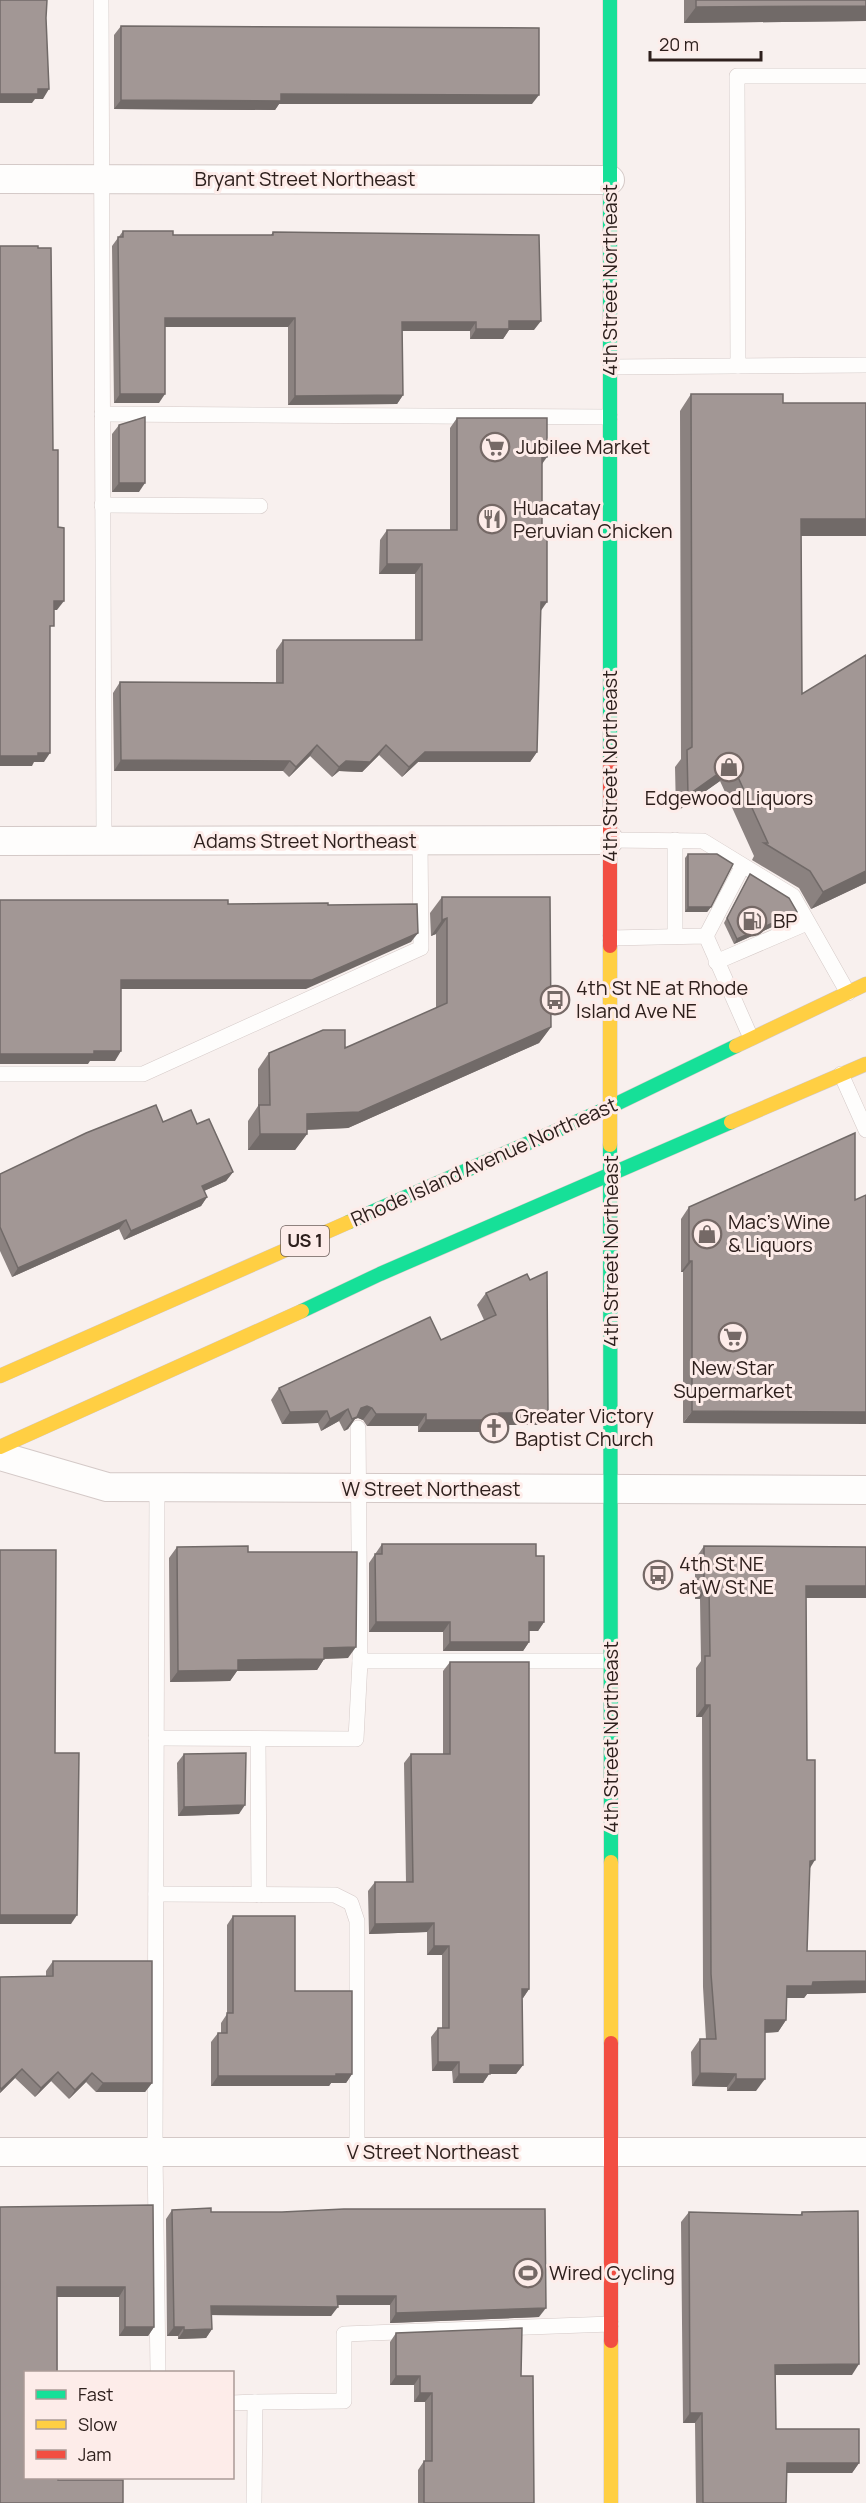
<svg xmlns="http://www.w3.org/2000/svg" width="866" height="2503" font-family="Manrope,sans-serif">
<rect width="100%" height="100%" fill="#f8f0ee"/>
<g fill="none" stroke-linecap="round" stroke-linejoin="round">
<!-- lane casing -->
<g stroke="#d4c9c7" stroke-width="16">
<g id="lane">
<path d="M101,0L104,841"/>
<path d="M738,366L737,76H866"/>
<path d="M610,367L866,365"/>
<path d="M102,414L610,417"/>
<path d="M102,505L260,506"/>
<path d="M609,840L703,841L793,896L848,993"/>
<path d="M675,840V935"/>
<path d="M706,936L742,867"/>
<path d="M610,938L706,936L751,1038"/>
<path d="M716,962L807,923"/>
<path d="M0,1074H143L421,948L420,840"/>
<path d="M841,1074L866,1130"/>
<path d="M358,1428L360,1661H611"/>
<path d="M157,1487L155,2152L158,2372"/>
<path d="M156,1738L356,1739L360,1661"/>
<path d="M258,1739L259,1895"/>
<path d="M156,1894L335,1895L351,1903L357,1921V2152"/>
<path d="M255,2402L344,2401V2334L611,2324"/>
<path d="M232,2403L255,2402L254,2503"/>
</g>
</g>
<!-- street casing -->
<g stroke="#d4c9c7" stroke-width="30">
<g id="street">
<path d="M0,179L610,180"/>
<path d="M0,841L609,840"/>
<path d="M0,1456L107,1487L866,1490"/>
<path d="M0,2152H866"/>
</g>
</g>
<!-- fast casing -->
<g stroke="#d4c9c7" stroke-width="15">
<g id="fast">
<path d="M610,0V760"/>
<path d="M610,1145L611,1862"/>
<path d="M349,1222L610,1107L736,1046"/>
<path d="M302,1311L380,1274L731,1122"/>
</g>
</g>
<!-- slow casing -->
<g stroke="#d4c9c7" stroke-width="15">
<g id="slow">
<path d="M610,946V1145"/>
<path d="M736,1046L866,984"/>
<path d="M731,1122L866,1064"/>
<path d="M0,1376L349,1222"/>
<path d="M0,1447L302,1311"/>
<path d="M611,1862V2043"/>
<path d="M611,2341V2503"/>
</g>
</g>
<!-- jam casing -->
<g stroke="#d4c9c7" stroke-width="15">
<g id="jam">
<path d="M610,760V946"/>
<path d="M611,2043V2341"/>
</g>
</g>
<!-- lane -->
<use href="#lane" stroke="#fefdfc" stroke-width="15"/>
<!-- street -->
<use href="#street" stroke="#fefdfc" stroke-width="28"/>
<!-- fast -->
<use href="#fast" stroke="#16e098" stroke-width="14"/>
<!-- slow -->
<use href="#slow" stroke="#ffcf43" stroke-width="14"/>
<!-- jam -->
<use href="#jam" stroke="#f24e42" stroke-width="14"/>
</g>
<!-- wall -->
<g fill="#8b8280">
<path d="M684,0H866V21L684,23Z"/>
<path d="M121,26L532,104H279L275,110L114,109V35Z"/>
<path d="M123,231L173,235H271L273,232L534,330H509L503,339H470V331H402L403,395L397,404L288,405V327H165L159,403H114L112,246Z"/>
<path d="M691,394L783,403H866V536H801L802,694L866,883L811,909L799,888L752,860L754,856L720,781L676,812L675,767L681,759L680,411Z"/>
<path d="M457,418L542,464L540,611L537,752L530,762H418L402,777L379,755L362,772L339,771L332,777L310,756L289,777L283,771H114L113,693L120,682L276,683V650L283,640H415V574H379L380,540L387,530H450V428Z"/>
<path d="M119,425L139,492H112V434Z"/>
<path d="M688,854L711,907L707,912H685V858Z"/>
<path d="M750,874L794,917L734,944L724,923Z"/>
<path d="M442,897L551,1027L539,1043L348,1128L307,1130V1134L295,1150H248V1121L258,1106V1069L269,1053L345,1048L436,1008V934L431,936L430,913Z"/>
<path d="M163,1122L197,1124L233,1172L226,1181L204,1191L207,1197L201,1206L124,1240L119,1229L12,1277L0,1251V1174Z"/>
<path d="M855,1200L683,1423V1272H681V1219L689,1207Z"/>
<path d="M527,1274L539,1425H495L490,1432H418V1426H367L363,1420L358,1418L355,1419L348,1429L344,1431L339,1421L321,1431L318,1423L282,1424L271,1400L279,1388L441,1340L484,1320L477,1305L486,1293Z"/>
<path d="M382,1544L536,1556L544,1622L538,1631H529V1642L523,1651H443V1632H369V1563Z"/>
<path d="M704,1546L866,1598H806L807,1760L809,1869L807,1951H866V1993L807,1994L804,1998H787L786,2020L778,2032L765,2033L756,2091H727V2087L692,2086L691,2052L700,2039H706L703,1987L702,1717H696V1668L701,1661L700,1599H695V1559Z"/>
<path d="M177,1547L248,1552L348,1658L324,1659L317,1670L237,1671L230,1681L170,1682L169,1558Z"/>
<path d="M450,1662L529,1989L523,1998H522L523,2065L516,2074H489L483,2083H453L452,2071H432L431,2037L438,2028H442V1955H427V1932L369,1934L368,1891L375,1882H406L404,1763L411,1754H443V1671Z"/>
<path d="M184,1754L239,1814L178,1816L177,1763Z"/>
<path d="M233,1916L295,1991L352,2074L346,2083H331L329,2086H211V2042L218,2033H221V2023L227,2014V1925Z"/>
<path d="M53,1961L152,2083L145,2092H96L86,2082L69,2099L51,2081L35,2097L15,2078L0,2093V1977L46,1976V1971Z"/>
<path d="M153,2205L154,2327L148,2336H119V2297H57L58,2480L0,2503V2207Z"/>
<path d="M172,2210L211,2212L539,2317L390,2323V2305H338L331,2316L212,2315V2329L206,2338L178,2339V2336H167L166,2219Z"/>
<path d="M689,2212L800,2215L802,2212L852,2375H775L776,2429L859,2463L852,2473H787L786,2503H696L695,2423H683L681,2222Z"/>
<path d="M396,2333L521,2376L534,2503H418V2470L424,2461H425V2402H414V2385H390V2342Z"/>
</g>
<!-- shaded-wall -->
<g fill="#716a68">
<path d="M866,6V21L684,23L696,7Z"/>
<path d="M38,89H49L43,99H35L32,103H0V94Z"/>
<path d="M281,94L539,95L532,104H279L275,110L114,109L121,100Z"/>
<path d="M165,318H295L288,327H159Z"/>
<path d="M509,321H541L534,330H509L503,339H470L476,329Z"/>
<path d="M402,322H476L470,331H396Z"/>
<path d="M120,394H165L159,403H114Z"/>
<path d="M403,395L397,404L288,405L295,396Z"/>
<path d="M542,457H547L540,467Z"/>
<path d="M119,483H145L139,492H112Z"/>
<path d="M801,519H866V536H789Z"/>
<path d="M387,564H422L415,574H379Z"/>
<path d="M54,601H64L57,610H47Z"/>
<path d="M541,602H547L540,612Z"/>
<path d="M317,745L310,756L289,777L296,767Z"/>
<path d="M386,745L379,755L362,772L339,771L332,777L339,767L346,761Z"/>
<path d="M425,752H537L530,762H418L402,777L409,767Z"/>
<path d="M38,753H50L44,762H34L32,766H0V756Z"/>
<path d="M121,760L290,761L283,771H114Z"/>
<path d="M732,764L720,781L676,812L688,795Z"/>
<path d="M866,871V883L811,909L823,892Z"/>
<path d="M688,907H711L707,912H685Z"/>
<path d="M797,912L794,917L734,944L737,939Z"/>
<path d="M447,918L436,934L431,936L442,920Z"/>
<path d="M418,933L411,942L306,989H115L121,980Z"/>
<path d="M551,1027L539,1043L348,1128L295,1130L307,1114Z"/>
<path d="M94,1051H121L115,1061H90L88,1064H0V1054Z"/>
<path d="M260,1134H307L295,1150H248Z"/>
<path d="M233,1172L226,1181L195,1195L202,1186Z"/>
<path d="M207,1197L201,1206L124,1240L131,1231Z"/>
<path d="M126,1220L119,1229L12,1277L18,1268Z"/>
<path d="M689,1261H692L683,1272H681Z"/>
<path d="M367,1406L372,1408L363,1420L358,1418L355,1419L348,1429L344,1431L361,1408Z"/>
<path d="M348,1409L339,1421L321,1431L330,1419Z"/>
<path d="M327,1411L318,1423L282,1424L290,1412Z"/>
<path d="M692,1411L866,1412V1424L683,1423Z"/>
<path d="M499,1413H548L539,1425H495L490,1432H418L426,1420Z"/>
<path d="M376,1414H426L418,1426H367Z"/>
<path d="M704,1586H709L700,1599H695Z"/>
<path d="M806,1586H866V1598H797Z"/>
<path d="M376,1622H450L443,1632H369Z"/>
<path d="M529,1622H544L538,1631H523Z"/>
<path d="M450,1642H529L523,1651H443Z"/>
<path d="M356,1647L348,1658L316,1659L324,1648Z"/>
<path d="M324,1659L317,1670L237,1671L230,1681L170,1682L178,1671L238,1660Z"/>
<path d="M705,1705H710L702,1717H696Z"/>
<path d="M245,1805L239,1814L178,1816L184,1807Z"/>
<path d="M815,1860L807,1873L810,1861Z"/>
<path d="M0,1915H77L71,1924H0Z"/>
<path d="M434,1923L427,1932L369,1934L375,1924Z"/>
<path d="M434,1946H449L442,1955H427Z"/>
<path d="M866,1981V1993L807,1994L804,1998H778L787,1986L813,1982Z"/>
<path d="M522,1989H529L523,1998H515Z"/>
<path d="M765,2020H786L778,2032L756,2033Z"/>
<path d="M438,2062H459L452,2071H432Z"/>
<path d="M490,2065H523L516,2074H489L483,2083H453L459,2074Z"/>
<path d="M22,2069L15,2078L0,2093L1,2089Z"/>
<path d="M58,2072L51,2081L35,2097L41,2088Z"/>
<path d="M92,2073L86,2082L69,2099L75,2090Z"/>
<path d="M700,2073L736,2074L727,2087L692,2086Z"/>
<path d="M336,2074H352L346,2083H331L329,2086H211L218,2076Z"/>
<path d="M736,2079H765L756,2091H727Z"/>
<path d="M103,2083H152L145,2092H96Z"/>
<path d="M57,2287H125L119,2297H50Z"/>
<path d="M337,2296H396L390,2305H331Z"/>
<path d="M211,2306L338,2307L331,2316L205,2315Z"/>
<path d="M546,2308L539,2317L390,2323L396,2313Z"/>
<path d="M125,2327H154L148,2336H119Z"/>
<path d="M174,2327H184L178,2336H167Z"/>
<path d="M212,2329L206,2338L178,2339L184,2330Z"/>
<path d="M859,2364L852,2375H768L775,2365Z"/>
<path d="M396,2376H420L414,2385H390Z"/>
<path d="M420,2393H432L425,2402H414Z"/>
<path d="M690,2413H702L695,2423H683Z"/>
<path d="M787,2463H859L852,2473H780Z"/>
</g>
<!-- building -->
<g fill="#a29795" stroke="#716a68" stroke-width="1.5">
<path d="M0,0H47L46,18L49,89H38V94H0Z"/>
<path d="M696,0H866V6L696,7Z"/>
<path d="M121,26L539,28V95L281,94V101L121,100Z"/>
<path d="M123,231H173V235H273V232L539,235L541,321H509V329H476V322H402L403,395L295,396V318H165V394H120L118,237H123Z"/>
<path d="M0,246H38V248H51L53,450H58V527L64,528V601H54V626H50V753H38V756H0Z"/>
<path d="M691,394H783V403H866V519H801L802,694L866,655V871L823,892L810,871L764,843H768L732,764L688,795L687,750L692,747Z"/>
<path d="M145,417V483H119V425Z"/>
<path d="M457,418H547V457H542V530H547V602H541L537,752H425L409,767L386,745L370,762L346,761L339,767L317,745L296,767L290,761L121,760L120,682L283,683V640H422V564H387V530H457Z"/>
<path d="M688,854H717L733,864L711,907H688Z"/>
<path d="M750,874L789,898L797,912L737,939L727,918Z"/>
<path d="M442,897H550L551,1027L359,1112L307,1114V1134H260L259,1105H270L269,1053L323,1030H345V1048L447,1003V918L442,920Z"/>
<path d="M0,900H228V904L328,903V905L417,904L418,933L312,980H121V1051H94V1054H0Z"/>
<path d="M156,1105L163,1122L191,1110L197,1124L209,1119L233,1172L202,1186L207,1197L131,1231L126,1220L18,1268L0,1227V1174L86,1133Z"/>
<path d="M855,1133V1200L866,1195V1412L692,1411V1261H689V1207Z"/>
<path d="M547,1272L548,1413H499V1420H426V1414H376L372,1408L367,1406L361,1408L357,1417L352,1419L348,1409L330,1419L327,1411L290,1412L279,1388L430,1317L441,1340L496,1315L486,1293L527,1274L530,1280Z"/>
<path d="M382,1544H536V1556H544V1622H529V1642H450V1622H376L375,1554H382Z"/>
<path d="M248,1546V1552H357L356,1647L324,1648V1659L238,1660V1670L178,1671L177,1547Z"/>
<path d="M704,1546L866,1547V1586H806L807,1760H815V1860L810,1861L807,1951H866V1981L813,1982L812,1986H787L786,2020H765V2079H736V2074L700,2073V2039H716L711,1974L710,1705H705V1656H710L709,1586H704Z"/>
<path d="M0,1550H56L55,1753H79L77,1915H0Z"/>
<path d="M450,1662H529V1989H522L523,2065H490V2074H459V2062H438V2028H449V1946H434V1923L375,1924V1882H413L411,1754H450Z"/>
<path d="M246,1753L245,1805L184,1807V1754Z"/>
<path d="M233,1916H295V1991H352V2074H336V2076H218V2033H227V2013H233Z"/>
<path d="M53,1961H152V2083H103L92,2073L75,2090L58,2072L41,2088L22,2069L1,2089L0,2087V1977L53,1976Z"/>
<path d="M153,2205L154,2327H125V2287H57V2373H26V2478H58V2480H123V2503H0V2207Z"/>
<path d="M211,2208V2212H282L344,2209H545L546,2308L396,2313V2296H337L338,2307L211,2306L212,2329L184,2330V2327H174L172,2210Z"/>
<path d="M858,2211L859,2364L775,2365L776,2429H859V2463H787L786,2503H703L702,2413H690L689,2212L802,2215V2212Z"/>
<path d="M522,2328L521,2376H533L534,2503H424V2461H432V2393H420V2376H396V2333Z"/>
</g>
<!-- icons -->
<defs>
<g id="supermarket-ring" transform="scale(1.5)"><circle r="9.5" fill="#fdece9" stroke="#756966" stroke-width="1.5"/><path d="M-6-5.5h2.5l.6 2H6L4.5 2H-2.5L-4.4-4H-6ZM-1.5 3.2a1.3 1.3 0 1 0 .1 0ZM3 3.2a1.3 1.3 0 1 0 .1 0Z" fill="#756966"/></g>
<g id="restaurant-ring" transform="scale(1.5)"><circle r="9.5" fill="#fdece9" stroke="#756966" stroke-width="1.5"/><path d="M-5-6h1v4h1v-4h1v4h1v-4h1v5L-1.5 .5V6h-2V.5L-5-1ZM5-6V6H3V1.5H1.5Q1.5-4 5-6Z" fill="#756966"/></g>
<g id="shop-ring" transform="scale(1.5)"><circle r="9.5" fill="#fdece9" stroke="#756966" stroke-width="1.5"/><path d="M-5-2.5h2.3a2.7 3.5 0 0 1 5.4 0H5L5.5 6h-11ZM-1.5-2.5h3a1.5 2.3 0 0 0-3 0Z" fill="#756966"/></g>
<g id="fuel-ring" transform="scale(1.5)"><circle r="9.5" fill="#fdece9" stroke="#756966" stroke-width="1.5"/><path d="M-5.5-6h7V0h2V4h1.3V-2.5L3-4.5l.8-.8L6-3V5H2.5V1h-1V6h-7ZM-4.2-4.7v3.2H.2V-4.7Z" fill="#756966"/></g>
<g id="bus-ring" transform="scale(1.5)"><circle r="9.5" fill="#fdece9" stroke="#756966" stroke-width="1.5"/><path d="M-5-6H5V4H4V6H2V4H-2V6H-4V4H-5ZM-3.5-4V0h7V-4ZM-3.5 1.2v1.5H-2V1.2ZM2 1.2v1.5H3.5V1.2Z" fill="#756966"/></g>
<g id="church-ring" transform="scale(1.5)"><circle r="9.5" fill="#fdece9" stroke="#756966" stroke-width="1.5"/><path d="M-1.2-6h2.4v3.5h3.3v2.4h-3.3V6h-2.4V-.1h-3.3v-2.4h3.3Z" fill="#756966"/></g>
<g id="stadium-ring" transform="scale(1.5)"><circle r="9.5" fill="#fdece9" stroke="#756966" stroke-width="1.5"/><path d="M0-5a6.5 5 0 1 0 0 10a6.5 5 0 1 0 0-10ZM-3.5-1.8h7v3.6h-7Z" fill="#756966"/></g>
</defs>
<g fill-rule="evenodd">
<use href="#supermarket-ring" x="495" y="447"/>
<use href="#restaurant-ring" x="492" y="519"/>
<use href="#shop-ring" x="729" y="767"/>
<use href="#fuel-ring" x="752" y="921"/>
<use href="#bus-ring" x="555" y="1000"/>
<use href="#shop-ring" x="707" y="1234"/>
<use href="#supermarket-ring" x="733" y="1337"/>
<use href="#church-ring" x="494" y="1428"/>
<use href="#bus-ring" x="658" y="1575"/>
<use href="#stadium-ring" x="528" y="2273"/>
</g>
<g text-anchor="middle" stroke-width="6" stroke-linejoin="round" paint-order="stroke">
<!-- shield labels -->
<rect fill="#fdece9" stroke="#6c5d5a" stroke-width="1.5" x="281" y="1226" width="48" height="30" rx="4.5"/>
<g font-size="18" font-weight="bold" fill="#2e201d">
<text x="305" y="1247">US 1</text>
</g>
<!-- street labels -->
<g font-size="20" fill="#2e201d" stroke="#fdece9">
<text x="305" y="186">Bryant Street Northeast</text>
<text transform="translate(610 280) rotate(-90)" y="7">4th Street Northeast</text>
<text transform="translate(610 766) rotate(-90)" y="7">4th Street Northeast</text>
<text x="305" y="848">Adams Street Northeast</text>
<text transform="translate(484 1162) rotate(-24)" y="7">Rhode Island Avenue Northeast</text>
<text transform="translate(611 1251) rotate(-90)" y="7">4th Street Northeast</text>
<text x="431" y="1496">W Street Northeast</text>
<text transform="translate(611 1737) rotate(-90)" y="7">4th Street Northeast</text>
<text x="433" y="2159">V Street Northeast</text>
</g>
<!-- poi labels -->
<g font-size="20" fill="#2e201d" stroke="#fdece9" text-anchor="start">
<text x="516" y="454">Jubilee Market</text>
<text x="513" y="515">Huacatay<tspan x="513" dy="23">Peruvian Chicken</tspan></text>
<text x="729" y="805" text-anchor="middle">Edgewood Liquors</text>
<text x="773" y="928">BP</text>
<text x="576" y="995">4th St NE at Rhode<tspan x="576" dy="23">Island Ave NE</tspan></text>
<text x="728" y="1229">Mac's Wine<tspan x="728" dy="23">&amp; Liquors</tspan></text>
<text x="733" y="1375" text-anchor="middle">New Star<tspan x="733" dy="23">Supermarket</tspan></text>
<text x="515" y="1423">Greater Victory<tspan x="515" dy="23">Baptist Church</tspan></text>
<text x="679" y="1571">4th St NE<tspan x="679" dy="23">at W St NE</tspan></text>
<text x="549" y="2280">Wired Cycling</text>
</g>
</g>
<!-- legend -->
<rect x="24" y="2371" width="210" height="108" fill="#fdece9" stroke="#aa9a97" stroke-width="1.5"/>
<rect x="36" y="2390" width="30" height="9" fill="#16e098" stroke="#aa9a97" stroke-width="1.5"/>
<text x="78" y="2401" font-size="18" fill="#2e201d">Fast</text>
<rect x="36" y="2420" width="30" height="9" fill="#ffcf43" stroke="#aa9a97" stroke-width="1.5"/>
<text x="78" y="2431" font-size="18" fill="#2e201d">Slow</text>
<rect x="36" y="2450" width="30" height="9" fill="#f24e42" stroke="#aa9a97" stroke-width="1.5"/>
<text x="78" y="2461" font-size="18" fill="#2e201d">Jam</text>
<!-- scale -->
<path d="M650 51v9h111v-9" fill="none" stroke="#2e201d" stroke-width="3"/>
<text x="659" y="51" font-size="18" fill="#2e201d" stroke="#fdece9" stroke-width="4.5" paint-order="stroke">20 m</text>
</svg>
